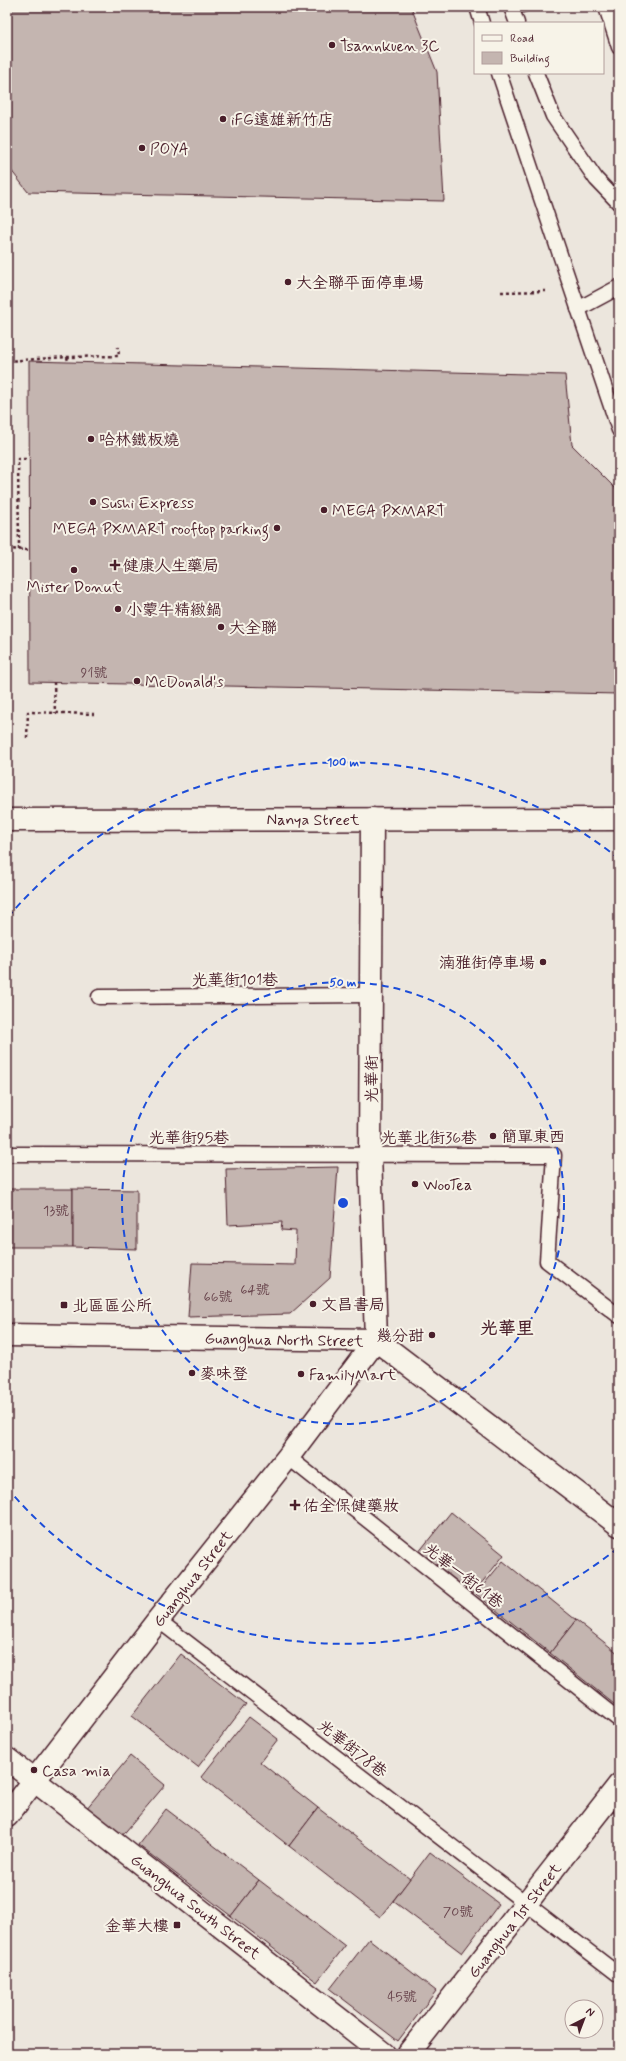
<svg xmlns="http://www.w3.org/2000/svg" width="626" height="2061" font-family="Mynerve,'LXGW WenKai TC',sans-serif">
<rect width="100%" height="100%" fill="#ece6dd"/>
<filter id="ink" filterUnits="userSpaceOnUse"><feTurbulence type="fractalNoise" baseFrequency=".025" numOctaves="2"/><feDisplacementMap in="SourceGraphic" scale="8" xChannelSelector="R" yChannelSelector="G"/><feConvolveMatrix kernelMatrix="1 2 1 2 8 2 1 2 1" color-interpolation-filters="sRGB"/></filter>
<g filter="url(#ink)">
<!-- building -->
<g fill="#c4b5b0" stroke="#4a1f2b">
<path d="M7,7H411L437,72L444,201L28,192L7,165Z"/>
<path d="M514,7H541L517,15Z"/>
<path d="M29,361L565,375L572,445L617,490L619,694L30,682Z"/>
<path d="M338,1167L330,1278L290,1314L188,1317L192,1263L295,1265L296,1231L281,1230L282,1222L228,1225L226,1169Z"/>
<path d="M7,1189H9L8,1247H7Z"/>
<path d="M9,1189H73V1247H8Z"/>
<path d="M73,1189L137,1190V1249L73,1247Z"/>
<path d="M451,1512L504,1555L467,1601L414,1558Z"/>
<path d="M503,1561L576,1620L550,1653L476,1594Z"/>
<path d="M576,1620L619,1654V1708L550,1653Z"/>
<path d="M181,1654L246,1704L198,1767L132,1716Z"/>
<path d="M249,1717L278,1739L260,1762L318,1808L289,1846L201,1777Z"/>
<path d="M130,1756L165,1785L121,1837L86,1809Z"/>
<path d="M318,1808L410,1879L380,1917L289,1846Z"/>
<path d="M166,1809L259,1880L231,1916L138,1845Z"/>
<path d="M430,1852L499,1904L462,1953L393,1901Z"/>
<path d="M259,1880L345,1946L317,1982L231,1916Z"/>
<path d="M369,1939L436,1991L398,2041L330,1989Z"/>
</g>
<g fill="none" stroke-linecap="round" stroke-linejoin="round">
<!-- service casing -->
<g stroke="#4a1f2b" stroke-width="17">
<g id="service">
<path d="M477,7L482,23"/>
<path d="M511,7L517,23"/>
<path d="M606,7L619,47"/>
<path d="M499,73L619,430"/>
<path d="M536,73L553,116L596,179L619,203"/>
<path d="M578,309L619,287"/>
<path d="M99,997L371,995"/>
<path d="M7,1154L554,1155L547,1261L619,1316"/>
<path d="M288,1457L619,1720"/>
<path d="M158,1620L619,1975"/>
</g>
</g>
<!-- minor casing -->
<g stroke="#4a1f2b" stroke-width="25">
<g id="minor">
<path d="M7,1335L376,1340L619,1525"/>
<path d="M7,1759L384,2054"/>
<path d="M7,1816L158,1620L288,1457L376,1340L370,1153L372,819"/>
<path d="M408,2054L619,1785"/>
</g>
</g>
<!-- tertiary casing -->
<g stroke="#4a1f2b" stroke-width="25">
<path id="tertiary" d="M7,820L619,819"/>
</g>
<!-- path -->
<g stroke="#4a1f2b" stroke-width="2.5" stroke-dasharray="3 3" stroke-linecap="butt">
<path d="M501,292L548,291"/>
<path d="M67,357L68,361"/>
<path d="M7,361L67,357L119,356L118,347"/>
<path d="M7,549L29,550"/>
<path d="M19,550L18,459H29"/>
<path d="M54,682L55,713"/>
<path d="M27,738L28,712L94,714"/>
</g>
<!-- service -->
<use href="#service" stroke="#f7f3e8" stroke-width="14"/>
<!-- minor -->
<use href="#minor" stroke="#f7f3e8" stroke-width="22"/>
<!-- tertiary -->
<use href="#tertiary" stroke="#f7f3e8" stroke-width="22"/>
</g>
</g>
<!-- distance rings -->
<g fill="none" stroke="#1d4ed8" stroke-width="2" stroke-dasharray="7 5">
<circle cx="343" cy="1203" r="221"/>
<path d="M618 1548A441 441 0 0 1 8 1489M8 917A441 441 0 0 1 618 858"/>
</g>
<!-- markers -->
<g fill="#4a1f2b" stroke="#f7f3e8" stroke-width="1.5">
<circle cx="332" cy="45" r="4"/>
<circle cx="223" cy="119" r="4"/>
<circle cx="142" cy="148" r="4"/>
<circle cx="288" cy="282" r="4"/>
<circle cx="91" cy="439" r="4"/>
<circle cx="93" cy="502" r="4"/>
<circle cx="324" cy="510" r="4"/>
<circle cx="277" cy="528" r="4"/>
<path d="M113 559h4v4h4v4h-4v4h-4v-4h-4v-4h4z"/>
<circle cx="74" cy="570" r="4"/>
<circle cx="118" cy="609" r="4"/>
<circle cx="221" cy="627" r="4"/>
<circle cx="137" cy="681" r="4"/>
<circle cx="543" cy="962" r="4"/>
<circle cx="493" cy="1136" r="4"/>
<circle cx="415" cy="1184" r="4"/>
<circle cx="313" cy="1304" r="4"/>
<rect x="60" y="1301" width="8" height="8" rx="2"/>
<circle cx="432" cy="1335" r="4"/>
<circle cx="192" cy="1373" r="4"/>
<circle cx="301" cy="1374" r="4"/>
<path d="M293 1499h4v4h4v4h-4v4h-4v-4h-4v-4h4z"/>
<circle cx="34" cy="1770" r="4"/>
<rect x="173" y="1921" width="8" height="8" rx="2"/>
</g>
<g text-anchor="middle" stroke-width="4" stroke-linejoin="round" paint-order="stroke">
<!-- number labels -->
<g font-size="14" fill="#68444c">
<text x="94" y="677">91號</text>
<text x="56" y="1215">13號</text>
<text x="255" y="1294">64號</text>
<text x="218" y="1301">66號</text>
<text x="458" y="1916">70號</text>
<text x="402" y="2001">45號</text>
</g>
<!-- poi labels -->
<g font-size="16" fill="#4a1f2b" stroke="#f7f3e8" text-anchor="start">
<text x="340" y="51">Tsannkuen 3C</text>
<text x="231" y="125">iFG遠雄新竹店</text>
<text x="150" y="154">POYA</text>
<text x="296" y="288">大全聯平面停車場</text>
<text x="99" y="445">哈林鐵板燒</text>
<text x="101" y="508">Sushi Express</text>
<text x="332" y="516">MEGA PXMART</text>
<text x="269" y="534" text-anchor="end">MEGA PXMART rooftop parking</text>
<text x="123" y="571">健康人生藥局</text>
<text x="74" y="592" text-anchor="middle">Mister Donut</text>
<text x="126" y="615">小蒙牛精緻鍋</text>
<text x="229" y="633">大全聯</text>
<text x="145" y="687">McDonald's</text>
<text x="535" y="968" text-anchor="end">湳雅街停車場</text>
<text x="501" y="1142">簡單東西</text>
<text x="423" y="1190">WooTea</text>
<text x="321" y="1310">文昌書局</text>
<text x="72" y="1311">北區區公所</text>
<text x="424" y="1341" text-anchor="end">幾分甜</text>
<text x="200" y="1379">麥味登</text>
<text x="309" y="1380">FamilyMart</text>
<text x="303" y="1511">佑全保健藥妝</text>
<text x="42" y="1776">Casa mia</text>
<text x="169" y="1931" text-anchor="end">金華大樓</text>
</g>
<!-- street labels -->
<g font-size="16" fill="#4a1f2b" stroke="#f7f3e8">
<text x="313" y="825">Nanya Street</text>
<text x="235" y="985">光華街101巷</text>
<text transform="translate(371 1079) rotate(-90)" y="6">光華街</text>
<text x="189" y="1143">光華街95巷</text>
<text x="429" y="1143">光華北街36巷</text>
<text transform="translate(284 1339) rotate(1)" y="6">Guanghua North Street</text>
<text transform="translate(464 1575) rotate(38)" y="6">光華一街61巷</text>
<text transform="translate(192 1578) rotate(-52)" y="6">Guanghua Street</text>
<text transform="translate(353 1748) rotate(38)" y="6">光華街78巷</text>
<text transform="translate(196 1906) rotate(38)" y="6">Guanghua South Street</text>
<text transform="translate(514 1920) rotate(-52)" y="6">Guanghua 1st Street</text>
</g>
<!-- quarter labels -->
<g font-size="18" font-weight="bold" fill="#4a1f2b" stroke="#f7f3e8">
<text x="507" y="1334">光華里</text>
</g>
</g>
<circle cx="343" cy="1203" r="6" fill="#1d4ed8" stroke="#f7f3e8" stroke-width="2"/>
<g font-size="12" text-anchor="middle" font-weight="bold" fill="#1d4ed8" stroke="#f7f3e8" stroke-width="4" stroke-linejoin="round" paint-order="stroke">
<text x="343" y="766">100 m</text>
<text x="343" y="986">50 m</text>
</g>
<!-- margin -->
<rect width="626" height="2061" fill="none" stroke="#f7f3e8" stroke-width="24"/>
<rect x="12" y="12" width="602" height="2037" fill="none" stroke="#4a1f2b" stroke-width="1.5" filter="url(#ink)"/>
<!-- legend -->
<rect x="474" y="22" width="130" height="52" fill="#f7f3e8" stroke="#b29e9c"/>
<rect x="482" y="35" width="20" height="6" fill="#f7f3e8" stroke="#b29e9c"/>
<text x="510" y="42" font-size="12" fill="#4a1f2b">Road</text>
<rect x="482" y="52" width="20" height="12" fill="#c4b5b0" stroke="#b29e9c"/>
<text x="510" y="62" font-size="12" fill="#4a1f2b">Building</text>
<!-- north arrow -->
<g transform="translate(584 2019) rotate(42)"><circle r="19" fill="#f7f3e8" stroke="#b29e9c"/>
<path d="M0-3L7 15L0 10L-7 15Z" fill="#4a1f2b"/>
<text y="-6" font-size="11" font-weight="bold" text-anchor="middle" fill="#4a1f2b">N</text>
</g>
</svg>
